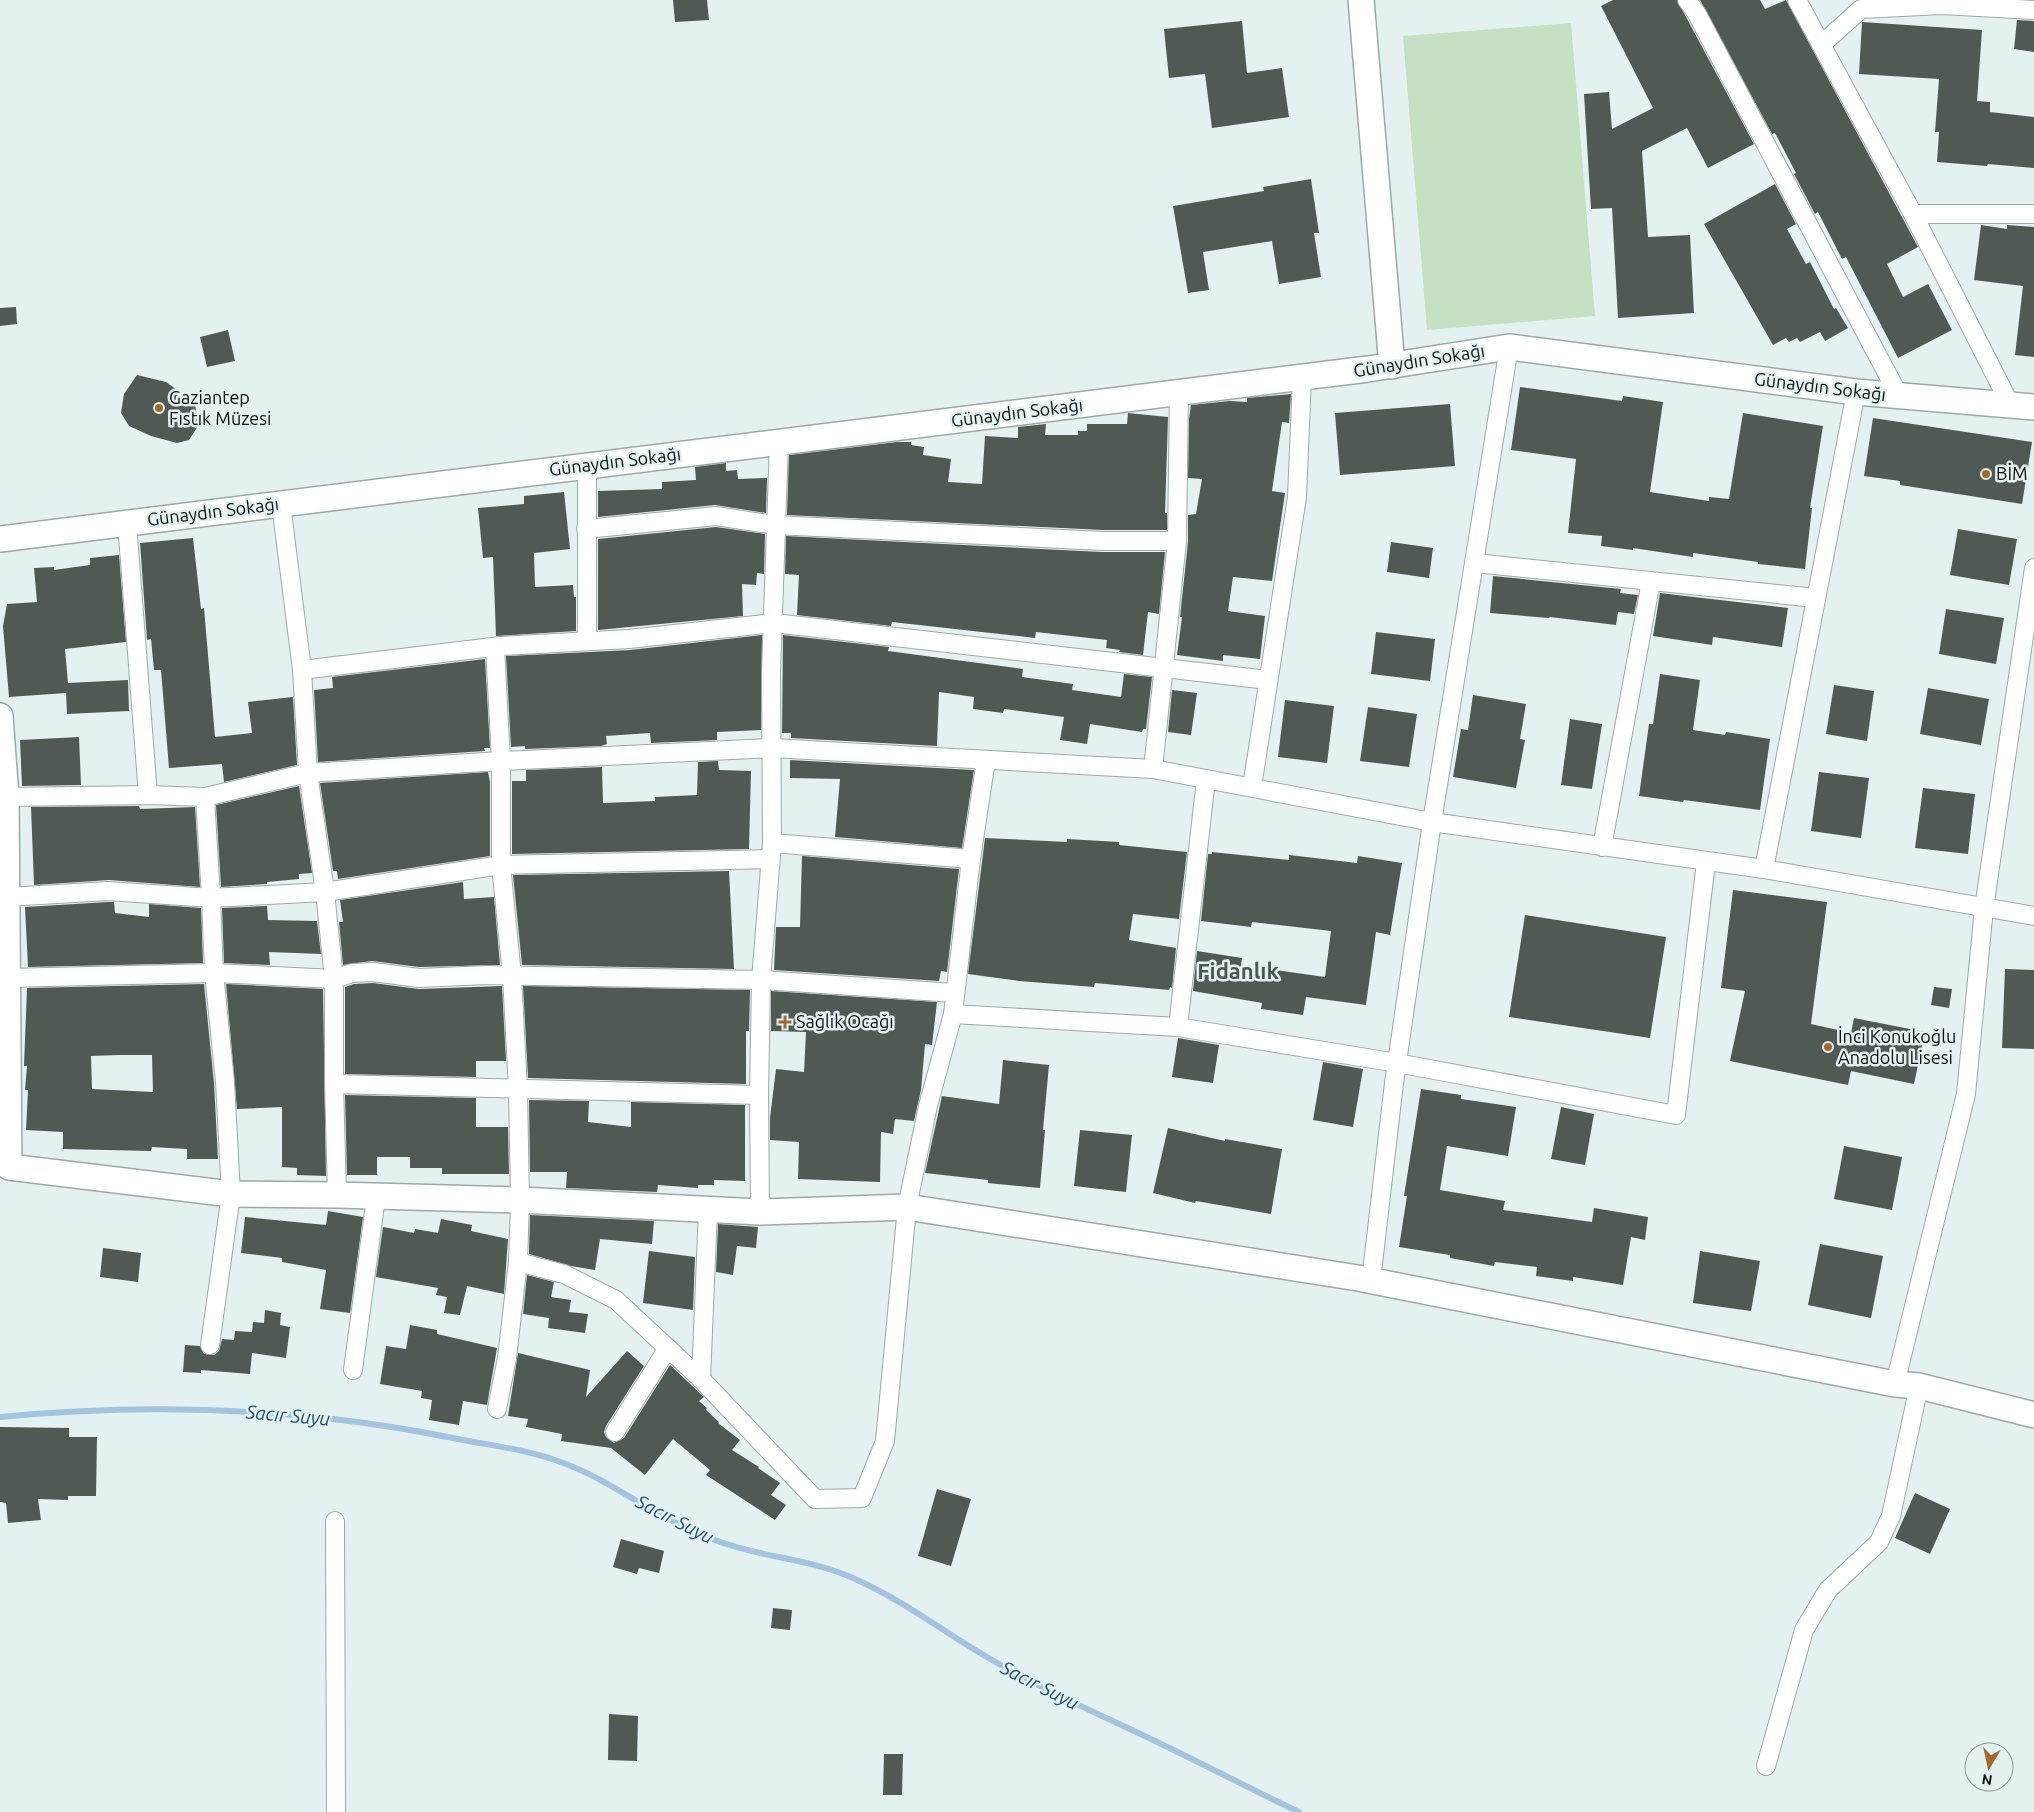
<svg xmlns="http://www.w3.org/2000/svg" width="2034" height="1812" font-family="Ubuntu,sans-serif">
<rect width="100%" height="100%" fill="#e3f2f1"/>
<!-- green -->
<path fill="#c5e1c1" d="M1571,23L1595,316L1427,330L1403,36Z"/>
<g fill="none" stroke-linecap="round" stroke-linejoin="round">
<!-- stream -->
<path stroke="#a2c4e1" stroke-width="6" d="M0,1417C154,1402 306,1408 458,1439C494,1446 531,1450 566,1464C597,1476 623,1493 652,1510C672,1522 693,1531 715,1540C760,1558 810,1558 855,1579C907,1602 950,1637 999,1664C1050,1693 1103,1716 1155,1741C1203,1764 1251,1789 1299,1812"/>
</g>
<!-- building -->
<g fill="#4f5a55" fill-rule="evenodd">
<path d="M673,0H707L709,20L675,22Z"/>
<path d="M1613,0H1677L1754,144L1708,168L1687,128L1642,151L1648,237L1690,235L1694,313L1618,318L1612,208L1591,209L1584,94L1609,92L1612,129L1653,108L1601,6Z"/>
<path d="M1700,0H1760L1765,9L1786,0L1918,247L1887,264L1903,297L1928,284L1952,330L1898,358L1846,257L1842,259L1818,212L1815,214L1794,174L1796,173L1775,133L1772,134Z"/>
<path d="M2017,20L2034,21V52L2014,49Z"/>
<path d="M1242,21L1247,73L1282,68L1289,117L1212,128L1205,74L1169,78L1164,29Z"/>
<path d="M1862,22L1982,30L1977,101L1990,102V112L2034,117V168L1988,164L1987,166L1937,162L1939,132H1935L1939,79L1859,74Z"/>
<path d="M1311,179L1319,233H1314L1321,277L1279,284L1272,241L1203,252L1209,290L1188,293L1173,206L1264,191L1263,187Z"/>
<path d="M1775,184L1796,224L1787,229L1806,264L1810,262L1834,309L1836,308L1848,328L1825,341L1820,332L1800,342L1797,338L1789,342L1786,338L1773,345L1704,224Z"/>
<path d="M1981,225L2007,229V225L2034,227V357L2015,355L2023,286L1974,280Z"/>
<path d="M16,307L17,324L0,326V308Z"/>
<path d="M228,330L235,361L207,367L200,337Z"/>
<path d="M137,375L166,382L195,403L198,426L189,440L177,443L151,436L129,426L121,413L124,394Z"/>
<path d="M1520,387L1622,401L1623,396L1663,402L1650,492L1709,501V497L1729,499L1743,413L1823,426L1810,508H1812L1805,569L1758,564V562L1693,553V557L1633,548V550L1601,546L1602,536L1568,533L1576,459L1511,450Z"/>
<path d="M1291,394L1289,423L1282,422L1272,491L1285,493L1272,581L1233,577L1228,611L1265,616L1260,659L1223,655V661L1177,655L1182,617H1180L1188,542V515L1196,514L1202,479L1188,478L1189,419L1191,405L1230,401L1247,402V398Z"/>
<path d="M1450,404L1455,466L1340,475L1335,413Z"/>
<path d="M1128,413L1168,417L1165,513H1167V530H1103L787,515L789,455L897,442H911V445L924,447L923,455L951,459L948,482L982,484L985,436L1018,438V427L1046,424L1045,435H1078V431H1087V424H1127Z"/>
<path d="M1873,418L2032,442L2022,504L1900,485V481L1864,476Z"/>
<path d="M726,463V471L737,470L738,479L767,478L766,513L715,505L598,517V491L662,489V482L696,480L695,467Z"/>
<path d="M564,492L570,549L534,553L535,587L573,585L574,597H576V631L496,636L493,557L483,558L478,508L524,504V496Z"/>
<path d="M716,527L765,534L764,574L757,573L756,585L742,584L743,616L598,630V539Z"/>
<path d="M1958,529L2017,539L2009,585L1950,575Z"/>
<path d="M786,536L1102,552H1165L1159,614L1148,612L1143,655L1119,652L1120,650L1106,648L1107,640L1036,632L1035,638L892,622L891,626L797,615L799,575L785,574Z"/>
<path d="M193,538L201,609L204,608L215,737L252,733L248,702L293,697L297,765L224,782L222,764L169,768L161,670H154L151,639L147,640L140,543Z"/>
<path d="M1391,542L1433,548L1429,578L1387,572Z"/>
<path d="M119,555L126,642L65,649L68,683L128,680L129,711L67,714L66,693L9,697L3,626L7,604L37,602L34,568L54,567V570L90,565V558Z"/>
<path d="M1493,576L1621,589L1620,593L1638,595L1634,614L1618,612L1616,625L1550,617L1549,618L1490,613Z"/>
<path d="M1660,593L1788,608L1782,647L1713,637L1712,645L1653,636Z"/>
<path d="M1946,609L2004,618L1996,664L1939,654Z"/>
<path d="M1376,632L1435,639L1430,681L1371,674Z"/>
<path d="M762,635L761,730L717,732V740L651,743L650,733L606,736L607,744L601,746L525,749V746L511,747L506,656L630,650Z"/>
<path d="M783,635L889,647L888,651L1023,669L1022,677L1073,684L1072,690L1121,697L1124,674L1152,677L1146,729H1143L1142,732L1090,724L1087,744L1060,740L1064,717L1004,709L1003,713L973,709L974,697L939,692L937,746L791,738V733H782Z"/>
<path d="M485,659L490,748H484L485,751L318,762L314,690L333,688L332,677Z"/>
<path d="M1660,674L1700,680L1693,730L1725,735L1726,732L1770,739L1760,810L1684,800L1683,802L1639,796L1649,724H1653Z"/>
<path d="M1834,685L1874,691L1867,741L1826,734Z"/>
<path d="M1928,688L1989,699L1981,745L1920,734Z"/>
<path d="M1172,690L1197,693L1191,735L1168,732Z"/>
<path d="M1473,695L1526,704L1520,739L1525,740L1516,788L1453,777L1461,729L1468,730Z"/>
<path d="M1285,700L1334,706L1327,763L1278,757Z"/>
<path d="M1368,707L1417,714L1409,767L1360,761Z"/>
<path d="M1570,719L1602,724L1592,789L1561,785Z"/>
<path d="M79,737L81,785L22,786L20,740Z"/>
<path d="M790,760L974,770L962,848L835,837L840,779L790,778Z"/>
<path d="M718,761L719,770L751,771L749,849L512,854V781H526V770L602,767L603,803L655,801V797L697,795L698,762Z"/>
<path d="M488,772L490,782V856L338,879L337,871H333L320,783Z"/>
<path d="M1819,772L1869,778L1861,838L1811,831Z"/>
<path d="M299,786L312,873L299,874V879L267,882V884L221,887L216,805Z"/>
<path d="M1923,788L1975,794L1968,854L1915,848Z"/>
<path d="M139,806L140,809L195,807L200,887L109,880L34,885L31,807Z"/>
<path d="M985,838L1067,842V839L1119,842V845L1187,852L1179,919L1133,914L1129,940L1176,948L1172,988L1170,987L1169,990L1095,983L1094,987L1019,981L968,974Z"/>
<path d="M1212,852L1289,860V855L1357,863L1358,856L1402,863L1390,935L1376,932L1366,1005L1306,997L1303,1015L1261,1009L1262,1003L1193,991L1197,951L1242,958L1241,965L1325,977L1331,931L1252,922L1251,927L1201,921L1208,854H1212Z"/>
<path d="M802,856L959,869L947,972L941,971L939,981L774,970L776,927H800Z"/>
<path d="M729,871L734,969L522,965L513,875Z"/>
<path d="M463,882L464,899L494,897L500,965L419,967L372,961L343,965L339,922H343L340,900Z"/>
<path d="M1733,890L1827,902L1811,1024L1851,1033L1854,1018L1925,1032L1914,1084L1851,1071L1848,1085L1730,1061L1745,991L1721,988Z"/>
<path d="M108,902H114L115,913L149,917V904L201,908L203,963L28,967L25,907Z"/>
<path d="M267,906L268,920L317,921L321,954L269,952L270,965L224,963L222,908Z"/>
<path d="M1525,915L1666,937L1650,1038L1509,1017Z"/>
<path d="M2005,969L2034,970V1049L2002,1048Z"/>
<path d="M373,983L419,989L502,986L506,1061H476V1077L345,1074V987L354,984Z"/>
<path d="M204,984L214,1083L218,1159H187V1149L152,1147L151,1151L63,1149V1132L26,1130L28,1090H25L27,1066H24L27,988ZM119,1055H152L153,1092L92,1089L91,1056Z"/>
<path d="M226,984L323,989L326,1176L297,1175V1168L282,1167V1107L237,1109Z"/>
<path d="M523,986L750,990L749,1031H746V1084L528,1078Z"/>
<path d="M1934,987L1952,989L1949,1008L1931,1005Z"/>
<path d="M771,991L937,1002L932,1045L925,1044L921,1090L914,1121L895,1119L893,1134L881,1132L880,1182L798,1179L799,1142L770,1140V1118L776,1069L804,1072L806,1032L771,1031Z"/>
<path d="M1178,1038L1219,1045L1213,1083L1172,1077Z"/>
<path d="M1003,1060L1049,1065L1043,1130H1045L1040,1188L988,1183V1180L925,1173L942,1096L999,1104Z"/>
<path d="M1323,1062L1363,1069L1353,1127L1313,1120Z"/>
<path d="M1421,1089L1461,1095V1099L1516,1107L1508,1156L1447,1146L1440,1190L1505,1201L1503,1210L1592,1222L1594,1208L1648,1217L1645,1240L1631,1237L1623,1285L1573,1277V1281L1536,1276L1537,1267L1495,1262L1494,1266L1450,1258V1255L1399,1247L1407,1196H1404Z"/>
<path d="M345,1095L476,1098V1127H508L509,1174H442V1168H410V1157H377V1175H347Z"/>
<path d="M529,1100L589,1101L588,1122L631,1127V1102L745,1105V1181L714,1180V1185H698V1188L658,1185L657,1192L566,1188L567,1172H530Z"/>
<path d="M1561,1107L1594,1114L1585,1165L1551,1159Z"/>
<path d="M1168,1128L1225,1141V1139L1282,1149L1271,1214L1196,1201L1195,1203L1153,1193Z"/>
<path d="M1080,1130L1132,1135L1126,1192L1074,1186Z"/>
<path d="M1844,1146L1902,1157L1892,1210L1834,1199Z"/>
<path d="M328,1211L363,1217L350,1313L320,1309L326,1270L282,1262V1258L241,1253L245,1217L326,1225Z"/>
<path d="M530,1215L654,1221L652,1244L600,1239L595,1270L571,1266L529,1254Z"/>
<path d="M441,1219L472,1225L471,1231L508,1239L504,1294L467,1286L460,1315L444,1313L447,1297L436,1295L438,1288L376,1277L383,1227L414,1233L415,1229L438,1233Z"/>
<path d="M718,1224L758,1227L756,1248L737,1246L733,1275L716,1272Z"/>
<path d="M1820,1244L1883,1256L1871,1318L1808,1305Z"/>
<path d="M103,1248L141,1253L138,1282L100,1277Z"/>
<path d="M649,1251L695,1257L693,1310L643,1303Z"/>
<path d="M1700,1251L1760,1261L1751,1311L1693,1303Z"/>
<path d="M527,1275L554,1282L551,1297L571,1300L569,1312L588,1314L585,1333L548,1328L549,1318L523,1314Z"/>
<path d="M265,1310L281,1313L280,1325L290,1327L286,1358L252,1353L250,1374L201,1370V1373L183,1372L185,1345L200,1346L204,1354L214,1355L219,1351L222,1339L234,1340L235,1331L252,1332L253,1322L264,1323Z"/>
<path d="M410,1325L437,1330V1334L497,1348L487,1405L463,1401L459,1425L429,1420L432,1400L421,1398L422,1391L380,1384L386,1346L406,1349Z"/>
<path d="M627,1351L644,1366L606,1426L604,1432L606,1437L614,1443L624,1438L670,1365L704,1397L699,1401L707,1408L706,1410L719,1422L718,1423L740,1440L732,1450L759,1467L758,1468L780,1483L771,1495L786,1505L775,1520L706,1475L710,1470L673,1439L645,1475L611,1448L561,1441L562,1434L526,1427L528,1419L508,1416L518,1353L590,1370L586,1397Z"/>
<path d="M0,1427L69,1428V1437H97L96,1496H68V1500L38,1499L41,1520L8,1523L6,1503L0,1502Z"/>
<path d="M937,1489L971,1499L951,1566L918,1556Z"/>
<path d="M1915,1493L1950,1509L1930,1554L1895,1538Z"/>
<path d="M621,1539L664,1551L659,1573L639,1568L637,1574L613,1567Z"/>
<path d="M773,1608L792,1610L790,1630L771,1628Z"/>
<path d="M609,1714L638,1716L637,1761L608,1760Z"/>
<path d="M884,1754H903L902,1795H883Z"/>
</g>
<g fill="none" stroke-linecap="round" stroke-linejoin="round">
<!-- street casing -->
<g stroke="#9ba9a8" stroke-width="20">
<g id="street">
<path d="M1687,0L1697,14L1899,396"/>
<path d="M1797,0L1913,214L2010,404"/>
<path d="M1821,45L1861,9L1942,5L2034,10"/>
<path d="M1913,214H2034"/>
<path d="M281,504L302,670L308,773L325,892L334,979V1084L337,1195"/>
<path d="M127,523L148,795"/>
<path d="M586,529L716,516L775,525L1103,541H1177"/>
<path d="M1475,563L1816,598"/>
<path d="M587,641V466"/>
<path d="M495,647L501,761V865L512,976L518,1090L520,1200L518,1262L507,1358L497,1409"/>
<path d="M302,670L501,646L629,639L774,623L1268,680"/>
<path d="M1153,769L1177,541L1179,392"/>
<path d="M1252,787L1297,497L1302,377"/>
<path d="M6,797L148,795L205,797L308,773L501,761L772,748L1153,769L1432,822L1764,869L2034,916"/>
<path d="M205,797L211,898L214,973L225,1082L231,1194L210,1345"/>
<path d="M772,843L971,859"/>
<path d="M1602,847L1651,581"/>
<path d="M1764,869L1856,392"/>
<path d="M7,897L108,891L211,898L325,892L501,865L770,859"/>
<path d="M8,978L214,973L334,979L352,973L373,972L419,978L487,975L761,980L954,993"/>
<path d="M953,1014L1178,1027L1397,1063L1676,1115L1706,862"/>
<path d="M1178,1027L1206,779"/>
<path d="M334,1084L759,1095"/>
<path d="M760,1212L759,1095L761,980L772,843L771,672L779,442"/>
<path d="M518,1262L564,1274L616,1300L701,1379L815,1499L862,1498L885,1441L907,1207L928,1106L953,1014L971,859L986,760"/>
<path d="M1371,1281L1394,1083L1432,822L1509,347"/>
<path d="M353,1370L376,1197"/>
<path d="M701,1379L708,1210"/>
<path d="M1895,1384L1966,1094L1984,908L2034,568"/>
<path d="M615,1432L668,1348"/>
<path d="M335,1521L336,1812"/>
<path d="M1766,1766L1804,1630L1828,1590L1879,1542L1891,1516L1919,1386"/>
</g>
</g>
<!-- secondary casing -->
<g stroke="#9ba9a8" stroke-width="28">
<g id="secondary">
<path d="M1361,0L1392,366"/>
<path d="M0,539L1368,369L1509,347L1856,392L2034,407"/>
<path d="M0,716L6,797L9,1167L231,1194L337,1195L520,1200L760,1212L907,1207L1358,1278L1895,1384L1919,1386L2034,1415"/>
</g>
</g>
<!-- street -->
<use href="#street" stroke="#fff" stroke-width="18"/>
<!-- secondary -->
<use href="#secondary" stroke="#fff" stroke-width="25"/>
</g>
<!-- markers -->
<g fill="#a4682a" stroke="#e3f2f1" stroke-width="2">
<circle cx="159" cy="408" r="5"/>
<circle cx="1986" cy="474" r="5"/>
<path d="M782.5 1014.5h5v5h5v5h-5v5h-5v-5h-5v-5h5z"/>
<circle cx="1828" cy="1047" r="5"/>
</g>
<g text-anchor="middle" stroke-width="5" stroke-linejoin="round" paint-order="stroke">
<!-- street labels -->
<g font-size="18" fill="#0a0f0e" stroke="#e3f2f1">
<text transform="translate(1419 361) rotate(-9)" y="6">Günaydın Sokağı</text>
<text transform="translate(1820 387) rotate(7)" y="6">Günaydın Sokağı</text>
<text transform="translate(1017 413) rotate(-7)" y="6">Günaydın Sokağı</text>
<text transform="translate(615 462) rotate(-7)" y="6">Günaydın Sokağı</text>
<text transform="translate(213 512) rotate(-7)" y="6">Günaydın Sokağı</text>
</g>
<!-- poi labels -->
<g font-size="18" fill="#0a0f0e" stroke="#e3f2f1" text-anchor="start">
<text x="169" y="404">Gaziantep<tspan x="169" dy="21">Fıstık Müzesi</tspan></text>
<text x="1996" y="480">BİM</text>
<text x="796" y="1028">Sağlık Ocağı</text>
<text x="1838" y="1043">İnci Konukoğlu<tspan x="1838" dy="21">Anadolu Lisesi</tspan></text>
</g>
<!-- water labels -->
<g font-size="19" font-style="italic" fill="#194e75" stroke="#e3f2f1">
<text transform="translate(288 1415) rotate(5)" y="7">Sacır Suyu</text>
<text transform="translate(675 1519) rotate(27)" y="7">Sacır Suyu</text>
<text transform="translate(1040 1685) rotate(27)" y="7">Sacır Suyu</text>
</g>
<!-- district labels -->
<g font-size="22" font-weight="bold" fill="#4c5858" stroke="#e3f2f1">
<text x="1238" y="979">Fidanlık</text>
</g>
</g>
<!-- north arrow -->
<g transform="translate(1989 1767) rotate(189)"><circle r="24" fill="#e3f2f1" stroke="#8c9796"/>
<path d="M0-4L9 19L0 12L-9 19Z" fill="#a4682a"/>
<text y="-8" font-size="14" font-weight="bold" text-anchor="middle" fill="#0a0f0e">N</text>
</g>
</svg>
